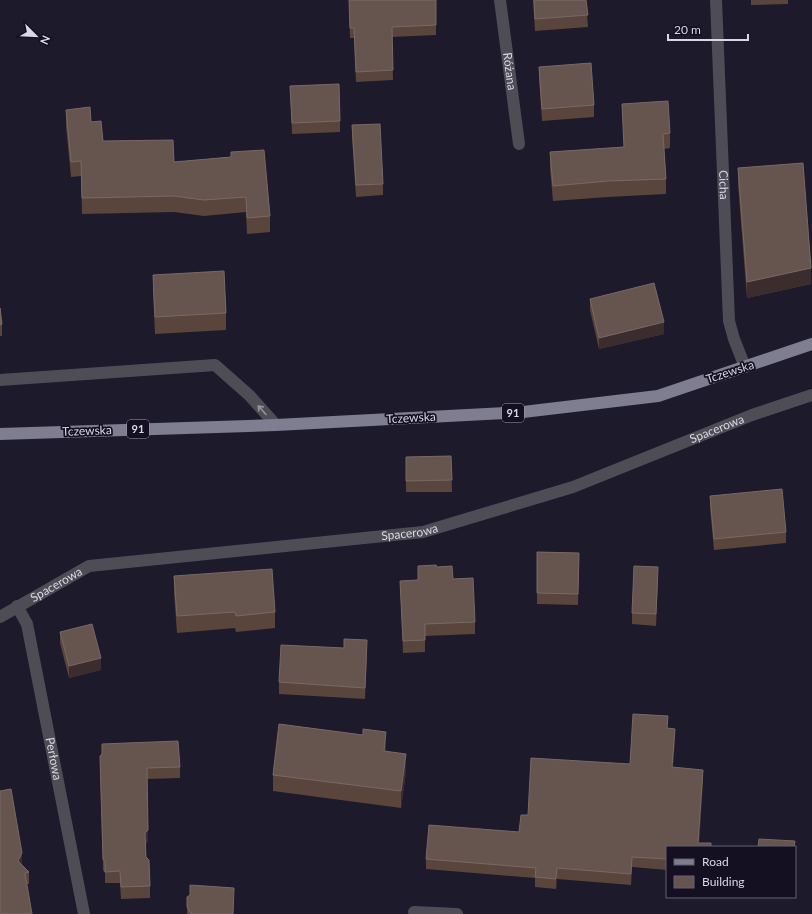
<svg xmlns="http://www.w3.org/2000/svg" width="812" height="914" font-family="Lato,sans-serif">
<rect width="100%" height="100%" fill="#1d1a2b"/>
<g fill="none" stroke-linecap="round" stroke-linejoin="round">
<!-- lane -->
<g stroke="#4e4d56" stroke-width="12">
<path d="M0,380L215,365L249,395L276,425"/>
<path id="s1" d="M17,606L27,624L84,914"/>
</g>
<!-- street -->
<g stroke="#4e4d56" stroke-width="12">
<path id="s2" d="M500,0L519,144"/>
<path id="s3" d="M716,0L729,321L734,339L745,367"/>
<path id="s4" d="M0,617L89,566L423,532L573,487L752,415L812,395"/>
<path d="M414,912L457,914"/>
</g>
<!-- primary -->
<path stroke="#7f7d90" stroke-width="12" d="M0,434L276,425L523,412L658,396L812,344"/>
</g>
<!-- wall -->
<g fill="#59453c">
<path d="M349,0L436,25V35L392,37L393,80L356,82L354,38H350Z"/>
<path d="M533,0H586L588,27L535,31Z"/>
<path d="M751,0H788V4L751,5Z"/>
<path d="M539,67L594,105V117L542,121L539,78Z"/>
<path d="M290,86L340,121V132L292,134Z"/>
<path d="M622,104L670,133V148L664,149L666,179V194L608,197L553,201L550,168V152L624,147Z"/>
<path d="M66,110L91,122L103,141L174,162L231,157L270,216V232L247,234L246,212L204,216L174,212L82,214L81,176L71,177L66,126Z"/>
<path d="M352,125L383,184V195L356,197L352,137Z"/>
<path d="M738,168L811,284L747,298L738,184Z"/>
<path d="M153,275L226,313V330L155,334L153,292Z"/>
<path d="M590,299L664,334L599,349L590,310Z"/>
<path d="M0,308L2,324V336H0Z"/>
<path d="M451,456L452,492H406V457Z"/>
<path d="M710,496L786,532V543L714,550L710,507Z"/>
<path d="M537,552L579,553L578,605L537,604Z"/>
<path d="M437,567L453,579L475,622V634L425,636V652L403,653L400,581L418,580Z"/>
<path d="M174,576L275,612V628L236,632L235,628L177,633L174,593Z"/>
<path d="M658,578L656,626L632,624V613Z"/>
<path d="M60,632L101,670L69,678L60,643Z"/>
<path d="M367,652L365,699L279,694V682Z"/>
<path d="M667,728L675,739L673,767L703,780L699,843L667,847V870L632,867L631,885L557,879L556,889L535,887V878L426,869V859L519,832L528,815L630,764Z"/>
<path d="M102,744L180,767V778L147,779L148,841L146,844V857L150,886V898L121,899L120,883H105V873L103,870L100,768V756L102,754Z"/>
<path d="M386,748V752L406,771L401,808L273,791V775Z"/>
<path d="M0,791L22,865L29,872V884H27Z"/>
<path d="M234,899L233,914H187V907Z"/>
</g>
<!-- shaded-wall -->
<g fill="#3b2d2d">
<path d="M811,268V284L747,298V282Z"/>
<path d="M664,322V334L599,349V338Z"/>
<path d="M658,567V578L656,626V614Z"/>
<path d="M367,640V652L365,699V688Z"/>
<path d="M101,658V670L69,678V666Z"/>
<path d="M675,729V739L672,778V767Z"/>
<path d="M386,732V748L384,768V751Z"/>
<path d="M406,754V771L401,808V791Z"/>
<path d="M703,770V780L699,847L698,843Z"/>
<path d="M148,830V841L145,845V833Z"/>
<path d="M22,853V865L18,872V861Z"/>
<path d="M632,857V867L631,885V874Z"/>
<path d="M557,868V879L556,889V879Z"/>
</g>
<!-- building -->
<g fill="#66554e" stroke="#786966">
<path d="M349,0H436V25L392,27L393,70L356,72L354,28H350Z"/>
<path d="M534,0H586L588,15L535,19Z"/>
<path d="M591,63L594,105L542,109L539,67Z"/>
<path d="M339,84L340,121L292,123L290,86Z"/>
<path d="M668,101L670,133L663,134L666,179L608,181L553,186L550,152L624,147L622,104Z"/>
<path d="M90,107L91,122L101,121L103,141L173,140L174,162L231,157V152L264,150L270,216L247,218L246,197L204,200L174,196L82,198L81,161L71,162L66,110Z"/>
<path d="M380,124L383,184L356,185L352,125Z"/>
<path d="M803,163L811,268L747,282L738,168Z"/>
<path d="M224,271L226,313L155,317L153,275Z"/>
<path d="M654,283L664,322L599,338L590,299Z"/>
<path d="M0,308L2,324L0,325Z"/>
<path d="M451,456L452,480L406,481V457Z"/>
<path d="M782,489L786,532L714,539L710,496Z"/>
<path d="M537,552L579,553L578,594L537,593Z"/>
<path d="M436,565L437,567L452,566L453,579L473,578L475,622L425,624V640L403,641L400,581L418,580V566Z"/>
<path d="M634,566L658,567L656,614L632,613Z"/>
<path d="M272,569L275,612L236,616L235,612L177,616L174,576Z"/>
<path d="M92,624L101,658L69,666L60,632Z"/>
<path d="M344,639L367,640L365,688L279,682L281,645L344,648Z"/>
<path d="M633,714L668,716L667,728L675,729L672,767L703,770L698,843H711V847H667V859L632,857L631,874L557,868L556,879L535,877L536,868L426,859L429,825L519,832L521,815H528L531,758L630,764Z"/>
<path d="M279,724L363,735V729L386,732L384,751L406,754L401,791L273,775Z"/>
<path d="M178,741L180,767L147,768L148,830L145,833L146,857L149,860L150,886L121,887L120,871L105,872V862L103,859L100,756L102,754V744Z"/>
<path d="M11,789L22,853L18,861L29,872L25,873L26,879L32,914H0V791Z"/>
<path d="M759,839L795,841L794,847H758Z"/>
<path d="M190,885L234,888L233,914H191L187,907V897L190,895Z"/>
</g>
<!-- one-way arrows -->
<defs><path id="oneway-shaft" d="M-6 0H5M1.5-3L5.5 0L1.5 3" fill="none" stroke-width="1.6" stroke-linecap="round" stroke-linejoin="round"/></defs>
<use stroke="#94929e" href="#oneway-shaft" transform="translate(262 410) rotate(-132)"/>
<g text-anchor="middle" stroke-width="3.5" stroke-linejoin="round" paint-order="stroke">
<!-- shield labels -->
<g fill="#141022" stroke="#9e9caa" stroke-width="1">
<rect x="502" y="404" width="22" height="18" rx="3"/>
<rect x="127" y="420" width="22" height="18" rx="3"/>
</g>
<g font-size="11" font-weight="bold" fill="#d9d8e5">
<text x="513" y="417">91</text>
<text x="138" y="433">91</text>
</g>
<!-- street labels -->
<g font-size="12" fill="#d9d8e5" stroke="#141022">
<text dy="4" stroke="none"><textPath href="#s2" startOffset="72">Różana</textPath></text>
<text dy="4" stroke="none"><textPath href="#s3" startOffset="185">Cicha</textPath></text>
<text transform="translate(730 372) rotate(-18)" y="4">Tczewska</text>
<text transform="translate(411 418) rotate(-3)" y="4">Tczewska</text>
<text dy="4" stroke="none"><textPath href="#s4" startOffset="750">Spacerowa</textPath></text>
<text transform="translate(87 431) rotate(-2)" y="4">Tczewska</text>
<text dy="4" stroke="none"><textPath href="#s4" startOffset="425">Spacerowa</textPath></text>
<text dy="4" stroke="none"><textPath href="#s4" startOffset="65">Spacerowa</textPath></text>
<text dy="4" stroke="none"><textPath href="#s1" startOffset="158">Perłowa</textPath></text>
</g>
</g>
<!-- legend -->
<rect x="666" y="846" width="130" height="52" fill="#141022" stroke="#636070"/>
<rect x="674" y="859" width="20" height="6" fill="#7f7d90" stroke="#636070"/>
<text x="702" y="866" font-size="12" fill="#d9d8e5">Road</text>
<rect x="674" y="876" width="20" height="12" fill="#66554e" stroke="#636070"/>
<text x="702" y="886" font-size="12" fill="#d9d8e5">Building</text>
<!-- north arrow -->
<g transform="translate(36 36) rotate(114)" stroke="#141022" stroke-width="3" paint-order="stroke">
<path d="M0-3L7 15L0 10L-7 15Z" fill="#d9d8e5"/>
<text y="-6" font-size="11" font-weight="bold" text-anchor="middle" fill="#d9d8e5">N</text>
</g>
<!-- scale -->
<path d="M668 34v6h80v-6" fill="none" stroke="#d9d8e5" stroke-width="2"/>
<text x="674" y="34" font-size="12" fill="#d9d8e5" stroke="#141022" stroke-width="3" paint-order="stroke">20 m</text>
</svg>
